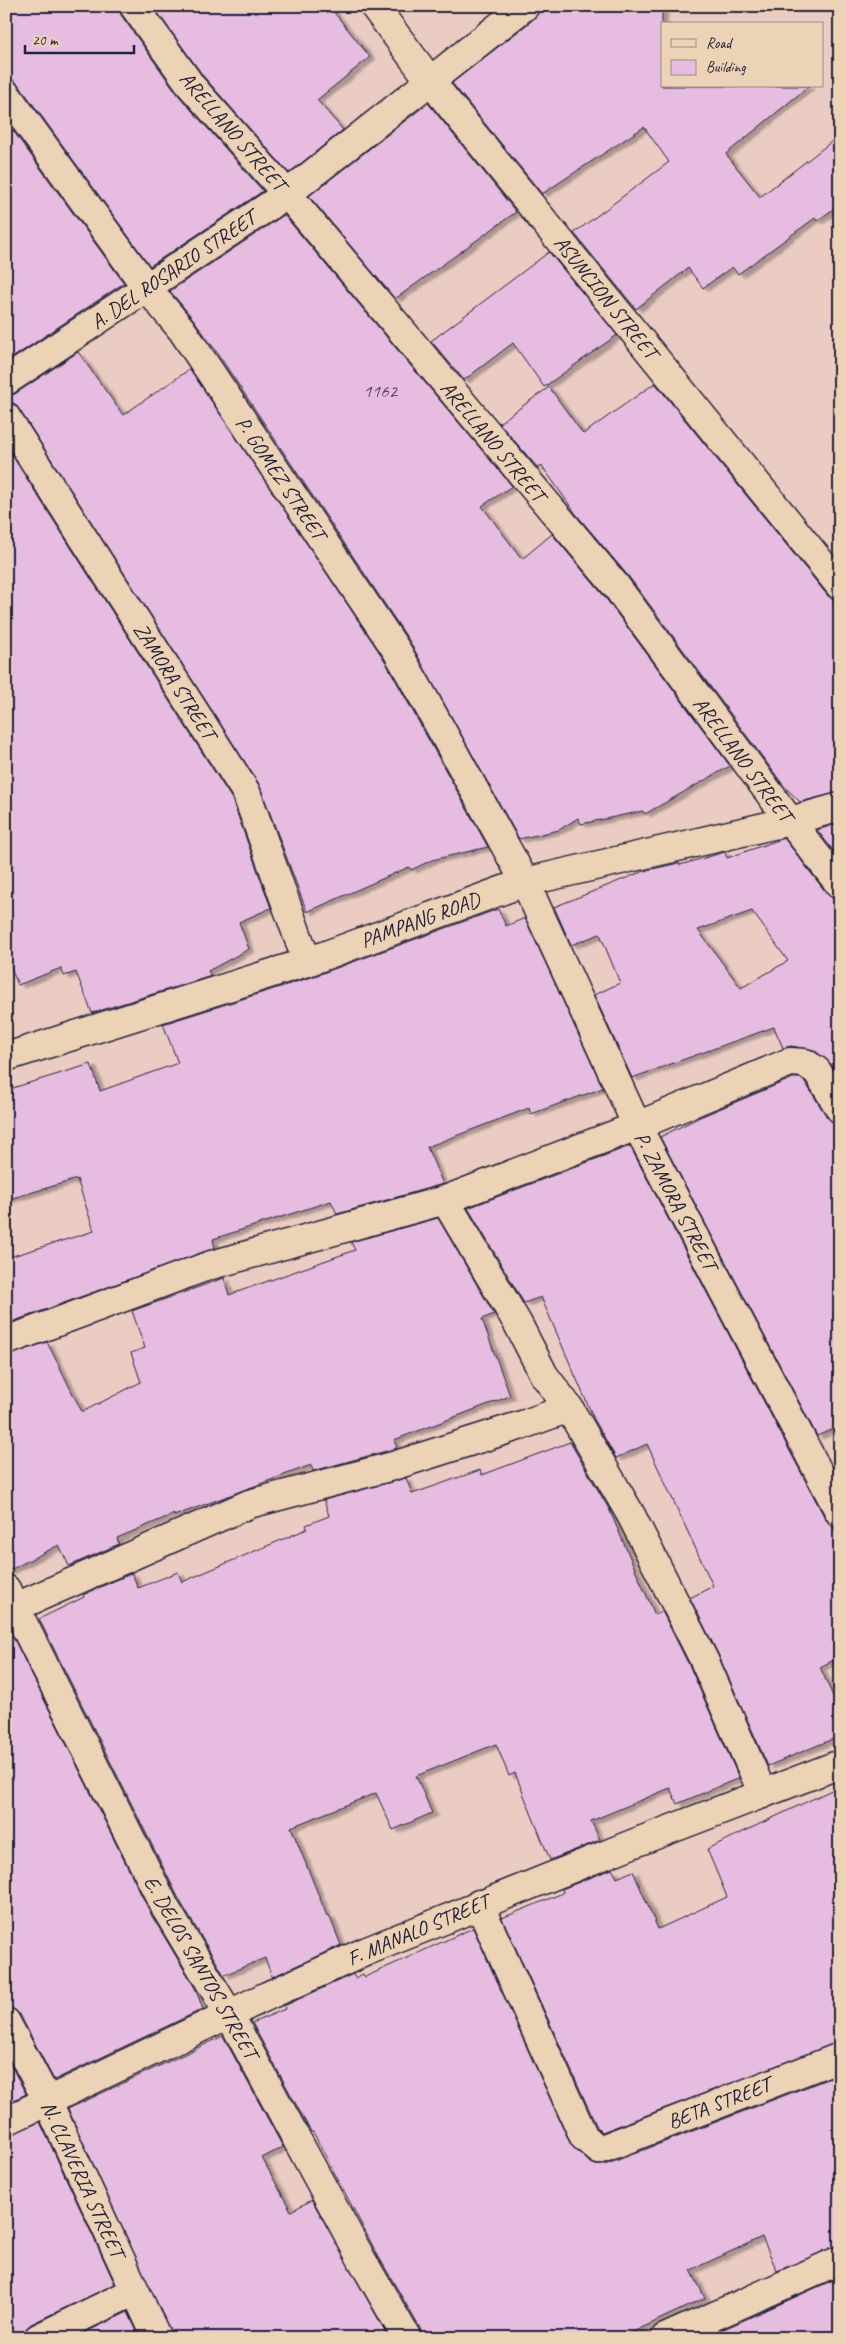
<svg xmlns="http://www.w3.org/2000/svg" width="846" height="2344" font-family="Caveat,sans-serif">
<defs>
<filter id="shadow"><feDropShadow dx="5.5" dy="3" stdDeviation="1" flood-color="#0004"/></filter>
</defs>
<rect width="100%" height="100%" fill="#ebccc2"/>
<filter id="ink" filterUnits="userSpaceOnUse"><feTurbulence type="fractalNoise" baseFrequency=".02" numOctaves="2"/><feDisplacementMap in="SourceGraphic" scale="10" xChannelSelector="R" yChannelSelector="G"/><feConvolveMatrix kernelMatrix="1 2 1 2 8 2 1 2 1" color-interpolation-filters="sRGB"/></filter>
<g filter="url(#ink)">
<!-- building -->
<g fill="#e7bce1" stroke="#22223b" fill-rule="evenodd" filter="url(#shadow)">
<path d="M6,6H119L121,15L179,96L263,191L150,266L19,85L13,80L6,79Z"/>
<path d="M153,6H329L370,57L317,100L343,130L289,173L204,77Z"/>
<path d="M540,6H662V86H809L726,154L760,197L840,135V204L817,221L815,218L738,274L732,267L703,288L688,268L636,309L574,233L669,162L644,127L542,194L452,83L535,18Z"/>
<path d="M428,103L516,212L395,299L309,196Z"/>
<path d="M6,121L124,283L6,362Z"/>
<path d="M284,215L512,486L482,506L522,559L552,534L604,596L730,766L645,814L643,811L581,824L578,818L559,830L519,839L410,642L216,351L194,320L170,291Z"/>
<path d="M549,252L617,335L544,387L513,343L464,380L431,341Z"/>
<path d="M78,352L123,415L190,369L384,659L488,847L432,860L411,870L409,867L307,912L259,784L19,409L14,403L6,402V397L15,394Z"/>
<path d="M655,383L828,596L840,601V792L800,802L784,786L629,577L576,514L542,466L538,468L499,423L549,387L583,434Z"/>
<path d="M6,446L232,799L271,908L239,922L249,949L208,971L211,976L92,1013L76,972L64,976L61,968L18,985L6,956Z"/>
<path d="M840,823V859L817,830Z"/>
<path d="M784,838L828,895L834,899L840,900V1078L830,1063L814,1050L791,1046L783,1048L774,1027L632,1078L594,995L620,983L600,934L571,945L554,907L644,871L679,863L680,865L725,852L727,858ZM752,911L788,961L741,988L698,930Z"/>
<path d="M498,909L506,926L525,918L603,1088L531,1114L529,1108L427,1147L443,1184L337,1214L331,1201L213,1239L215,1248L6,1324V1258L94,1231L77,1179L6,1200V1090L91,1064L100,1091L178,1063L163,1024L312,977Z"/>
<path d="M793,1078H800L805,1082L827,1117L832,1122L840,1125V1426L817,1436L660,1137L700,1117Z"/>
<path d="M630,1146L826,1520L833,1527L840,1540V1657L820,1667L840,1712V1736L768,1766L718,1654L690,1598L713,1586L647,1444L616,1458L594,1419L541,1297L524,1303L468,1208Z"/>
<path d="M438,1218L494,1314L482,1319L510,1396L394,1440L397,1448L313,1471L311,1465L174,1516V1514L117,1538L119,1544L69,1566L59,1545L6,1572V1356L47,1342L82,1412L141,1382L131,1353L145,1348L132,1311L224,1278L229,1295L355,1250L351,1242Z"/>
<path d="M570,1442L609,1509L655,1615L662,1611L690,1667L739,1778L677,1804L670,1788L591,1821L600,1840L550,1860L515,1773L509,1776L496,1744L416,1776L432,1813L393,1830L376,1793L291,1827L327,1916L329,1915L341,1945L272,1977L265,1958L224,1975L180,1901L39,1619L84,1597L83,1595L132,1573L138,1588L178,1572L182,1582L307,1529L306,1525L329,1516L324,1500L406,1478L412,1494L480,1470L482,1475Z"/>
<path d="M11,1633L152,1916L195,1988L203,2009L54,2080L20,2015L14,2009L6,2006V1636Z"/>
<path d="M840,1786V2042L602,2132L597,2127L502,1918L563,1893L562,1889L612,1869L617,1878L633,1871L658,1929L727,1897L707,1849Z"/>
<path d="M473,1928L570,2143L589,2162L596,2165H605L840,2074V2245L777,2271L762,2237L691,2270L705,2298L620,2338H423L421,2330L376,2252L313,2132H311L252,2023L285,2009L284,2006L353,1974L355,1978L363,1974L365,1977Z"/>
<path d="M223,2036L283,2147L262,2158L291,2211L312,2200L389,2338H172L68,2109Z"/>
<path d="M6,2056L26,2094L6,2104Z"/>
<path d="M40,2122L115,2284L31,2324L24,2333L6,2338V2136Z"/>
<path d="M840,2277V2338H704Z"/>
<path d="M128,2312L140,2338H86L84,2333Z"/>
</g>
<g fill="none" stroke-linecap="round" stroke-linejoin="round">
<!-- minor casing -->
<g stroke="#22223b" stroke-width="31">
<g id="minor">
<path d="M134,6L192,87L287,194L616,586L790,821L840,885"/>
<path d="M374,6L431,82L840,586"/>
<path d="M6,94L147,288L182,330L397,651L425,700L525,882L637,1126L840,1513"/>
<path d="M6,381L287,194L525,6"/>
<path d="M6,417L246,792L307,962"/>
<path d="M6,1341L208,1266L445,1200L637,1126L790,1062L805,1063L817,1071L840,1109"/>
<path d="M569,1408L631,1515L704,1660L763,1794"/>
<path d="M6,1589L166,1909L229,2014L362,2260L407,2338"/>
<path d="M16,1607L249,1504L393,1466L525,1424L569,1408L544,1375L518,1324L445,1200"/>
<path d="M479,1904L584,2137L599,2150L840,2057"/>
<path d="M6,2022L47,2100L157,2338"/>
<path d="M38,2338L135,2291"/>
<path d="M665,2338L840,2260"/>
</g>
</g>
<!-- tertiary casing -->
<g stroke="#22223b" stroke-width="31">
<g id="tertiary">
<path d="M6,1057L307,962L525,882L790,821L840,807"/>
<path d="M6,2121L267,1996L367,1951L632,1844L840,1764"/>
</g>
</g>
<!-- minor -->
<use href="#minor" stroke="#edd3b5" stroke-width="28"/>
<!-- tertiary -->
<use href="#tertiary" stroke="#edd3b5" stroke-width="28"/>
</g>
</g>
<g text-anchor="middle" stroke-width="4.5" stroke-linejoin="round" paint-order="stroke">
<!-- number labels -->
<g font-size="19" fill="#534864">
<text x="380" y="397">1162</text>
</g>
<!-- street labels -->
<g font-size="21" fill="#22223b" stroke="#edd3b5">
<text transform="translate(233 131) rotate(49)" y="7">ARELLANO STREET</text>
<text transform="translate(173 270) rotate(-34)" y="7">A. DEL ROSARIO STREET</text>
<text transform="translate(606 297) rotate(51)" y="7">ASUNCION STREET</text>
<text transform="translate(493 441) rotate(50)" y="7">ARELLANO STREET</text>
<text transform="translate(281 478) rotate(56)" y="7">P. GOMEZ STREET</text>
<text transform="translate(175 681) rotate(57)" y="7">ZAMORA STREET</text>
<text transform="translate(743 759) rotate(53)" y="7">ARELLANO STREET</text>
<text transform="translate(420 920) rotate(-20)" y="7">PAMPANG ROAD</text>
<text transform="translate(676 1201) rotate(62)" y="7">P. ZAMORA STREET</text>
<text transform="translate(418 1930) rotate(-23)" y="7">F. MANALO STREET</text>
<text transform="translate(201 1967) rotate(60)" y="7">E. DELOS SANTOS STREET</text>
<text transform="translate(719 2103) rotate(-21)" y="7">BETA STREET</text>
<text transform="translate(83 2179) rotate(65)" y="7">N. CLAVERIA STREET</text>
</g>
</g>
<!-- margin -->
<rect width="846" height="2344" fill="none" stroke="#edd3b5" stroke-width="25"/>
<rect x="12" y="12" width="821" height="2319" fill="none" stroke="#22223b" stroke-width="2" filter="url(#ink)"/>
<!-- legend -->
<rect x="661" y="22" width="162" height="65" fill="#edd3b5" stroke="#9c8c84"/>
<rect x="671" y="39" width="25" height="8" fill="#edd3b5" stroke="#9c8c84"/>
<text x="706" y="48" font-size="15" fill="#22223b">Road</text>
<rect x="671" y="60" width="25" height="15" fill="#e7bce1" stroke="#9c8c84"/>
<text x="706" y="72" font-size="15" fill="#22223b">Building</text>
<!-- scale -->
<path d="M25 45v8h109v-8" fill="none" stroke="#22223b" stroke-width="2.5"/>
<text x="32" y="45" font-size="15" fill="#22223b" stroke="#edd3b5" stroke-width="4" paint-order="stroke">20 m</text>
</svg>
